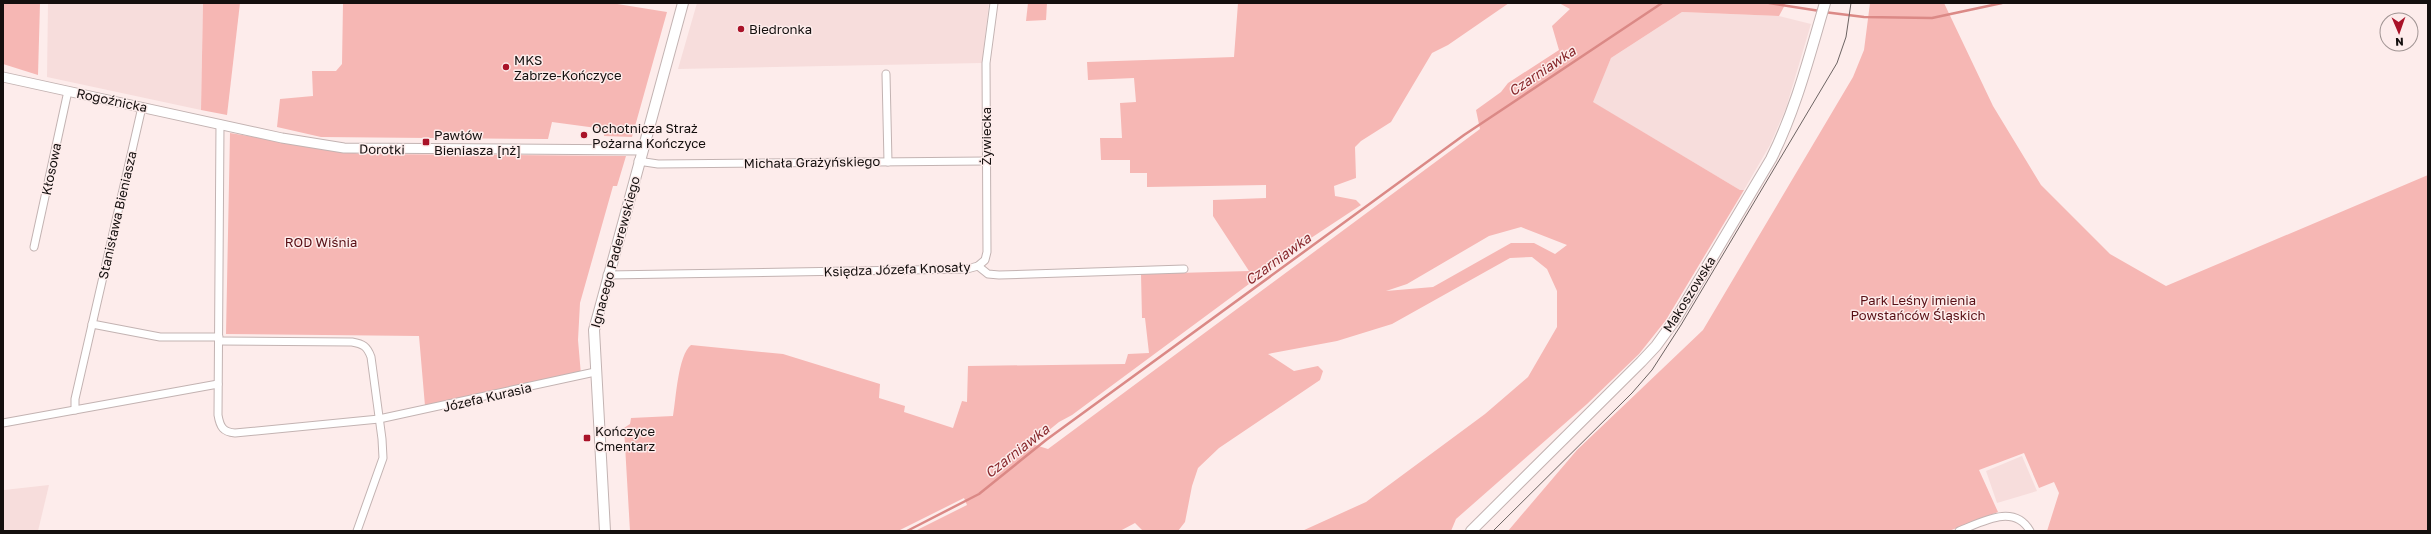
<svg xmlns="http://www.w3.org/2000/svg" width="2431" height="534" font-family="'Golos Text',sans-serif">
<rect width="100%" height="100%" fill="#fdeceb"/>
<!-- built -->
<g fill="#f7dddc">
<path d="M48,3H203L201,110L47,77Z"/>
<path d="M697,3H989L982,63L678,69Z"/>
<path d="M1682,12L1779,16L1811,24L1786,108L1770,145L1744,190H1740L1592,102L1611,58Z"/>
<path d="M2022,456L2037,491L1997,503L1986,471Z"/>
<path d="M49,485L38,531H3L4,490Z"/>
</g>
<!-- green -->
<g fill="#f6b7b4" fill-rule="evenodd">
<path d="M3,3H40L38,75L3,64Z"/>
<path d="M203,3H240L227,115L201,110Z"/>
<path d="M343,3H611L667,12L632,137L604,136V129L552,122L548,139L321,137L277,127L280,99L313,96L312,71H336L342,64Z"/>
<path d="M1028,3H1047L1046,20L1026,21Z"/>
<path d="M1238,3H1509L1448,45L1432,53L1391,122L1361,141L1355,147L1356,178L1334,186L1335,196L1356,200L1361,205L1311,238L1072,415L1059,422L1032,444L1048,449L1480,129L1476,110L1501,92L1508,83L1559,50L1552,26L1570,9L1559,3H1786L1779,16L1682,12L1611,58L1593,102L1740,190H1744L1666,320L1639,354L1587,404L1456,519L1451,531H1302L1366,502L1485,414L1528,377L1557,327V291L1547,269L1532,257L1510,258L1392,324L1337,341L1268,354L1294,371L1318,366L1323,371L1320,380L1219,448L1198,468L1192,486L1185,522L1178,531H1143L1135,523L1120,531H915L967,505L964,498L898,531H630L624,428L630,424L631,418L673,416C676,399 678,355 691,345L783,354L880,384L879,398L905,406L904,412L953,428L962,401L967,402L968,366L1125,364L1128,354L1149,353L1145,318H1142L1141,274L1249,271L1213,216V200L1266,198V185L1147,187V173H1130V160H1101L1100,138H1122L1120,103L1136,102L1134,78L1088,80L1087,62L1234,57ZM1521,227L1567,245L1555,254L1534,243H1511L1433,287L1386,291L1407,284L1489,236Z"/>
<path d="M1870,3H1944L1993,106L2041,185L2110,254L2166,286L2428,175V531H2047L2059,493L2054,482L2039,488L2024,453L1979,470L1998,512L1949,531H1508L1577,450L1703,330L1853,77L1864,50Z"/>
<path d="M230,133L361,154L626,156L617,186H613L580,303L578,340L581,375L425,406L419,336L226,334Z"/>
</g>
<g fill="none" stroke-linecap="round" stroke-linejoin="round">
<!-- stream -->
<g stroke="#db8986" stroke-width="2.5">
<path d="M1769,3L1820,11"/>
<path d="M1824,12L1864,17L1932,18L2002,3"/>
<path d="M907,531L979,494L1046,440L1464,135L1662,3"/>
</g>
<!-- minor casing -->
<g stroke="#c3b3b2" stroke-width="9">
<g id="minor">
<path d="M886,74L888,162"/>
<path d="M220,124L218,415C220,427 223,432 235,433L379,419L595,372"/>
<path d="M638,161L658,164L986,161"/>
<path d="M34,247L68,91"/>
<path d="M978,266L985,260L987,252L986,63L994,3"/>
<path d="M607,275L967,269L978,266L988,274L999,275L1184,269"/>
<path d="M92,324L160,337H219"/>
<path d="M219,341L352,342C363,344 367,346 371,357L382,439L383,458L357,531"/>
<path d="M75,410V399L142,107"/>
<path d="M3,423L218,384"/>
<path d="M1959,531C1982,522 2014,503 2030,531"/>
</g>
</g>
<!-- tertiary casing -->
<g stroke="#c3b3b2" stroke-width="11">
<path id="tertiary" d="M3,77L282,138L344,148L642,150"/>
</g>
<!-- secondary casing -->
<g stroke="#c3b3b2" stroke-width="12">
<g id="secondary">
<path d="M605,531L594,330L683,3"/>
<path d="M1471,531L1641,362L1656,346L1677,317L1771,159C1796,109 1809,57 1825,3"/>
</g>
</g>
<!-- minor -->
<use href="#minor" stroke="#fff" stroke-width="7"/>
<!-- tertiary -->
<use href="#tertiary" stroke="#fff" stroke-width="9"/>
<!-- secondary -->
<use href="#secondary" stroke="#fff" stroke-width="10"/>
<!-- tram -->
<path stroke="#6c6362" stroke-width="1" d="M1493,531L1632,393L1652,370L1681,325L1837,63L1846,37L1851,3"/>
</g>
<!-- markers -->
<g fill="#a91228" stroke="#fdeceb" stroke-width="1.5">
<circle cx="741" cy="29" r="4"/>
<circle cx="506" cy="67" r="4"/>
<circle cx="584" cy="135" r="4"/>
<rect x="422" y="138" width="8" height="8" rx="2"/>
<rect x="583" y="434" width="8" height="8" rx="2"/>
</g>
<g text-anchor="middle" stroke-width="3" stroke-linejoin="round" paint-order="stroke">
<!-- poi labels -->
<g font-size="13" fill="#140f0e" stroke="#fdeceb" text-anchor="start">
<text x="749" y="34">Biedronka</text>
<text x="514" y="65">MKS<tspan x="514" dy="15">Zabrze-Kończyce</tspan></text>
<text x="592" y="133">Ochotnicza Straż<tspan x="592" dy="15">Pożarna Kończyce</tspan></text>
<text x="434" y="140">Pawłów<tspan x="434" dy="15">Bieniasza [nż]</tspan></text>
<text x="595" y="436">Kończyce<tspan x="595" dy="15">Cmentarz</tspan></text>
</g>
<!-- street labels -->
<g font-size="13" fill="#140f0e" stroke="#fdeceb">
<text transform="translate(112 100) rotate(12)" y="5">Rogoźnicka</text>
<text transform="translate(986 136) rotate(-90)" y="5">Żywiecka</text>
<text transform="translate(382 149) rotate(1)" y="5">Dorotki</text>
<text transform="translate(812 162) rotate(-1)" y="5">Michała Grażyńskiego</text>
<text transform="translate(51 169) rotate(-78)" y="5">Kłosowa</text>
<text transform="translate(117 215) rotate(-77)" y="5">Stanisława Bieniasza</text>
<text transform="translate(615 252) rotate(-75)" y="5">Ignacego Paderewskiego</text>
<text transform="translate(897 269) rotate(-2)" y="5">Księdza Józefa Knosały</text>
<text transform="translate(1689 294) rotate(-58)" y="5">Makoszowska</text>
<text transform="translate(487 397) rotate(-13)" y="5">Józefa Kurasia</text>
</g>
<!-- park labels -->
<g font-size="13" fill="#580f15" stroke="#fdeceb">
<text x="321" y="247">ROD Wiśnia</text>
<text x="1918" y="305">Park Leśny imienia<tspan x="1918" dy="15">Powstańców Śląskich</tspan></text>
</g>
<!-- water labels -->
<g font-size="14" font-style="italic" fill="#89292d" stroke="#fdeceb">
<text transform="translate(1542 71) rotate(-34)" y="5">Czarniawka</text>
<text transform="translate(1278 259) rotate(-36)" y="5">Czarniawka</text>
<text transform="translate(1017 451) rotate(-38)" y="5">Czarniawka</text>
</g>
</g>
<!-- border -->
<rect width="2431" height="534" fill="none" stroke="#140f0e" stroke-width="8"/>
<!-- north arrow -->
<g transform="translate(2399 32) rotate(178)"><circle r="19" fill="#fdeceb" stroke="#a09493"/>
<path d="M0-3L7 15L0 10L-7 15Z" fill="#a91228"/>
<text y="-6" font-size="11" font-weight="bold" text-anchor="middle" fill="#140f0e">N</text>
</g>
</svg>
